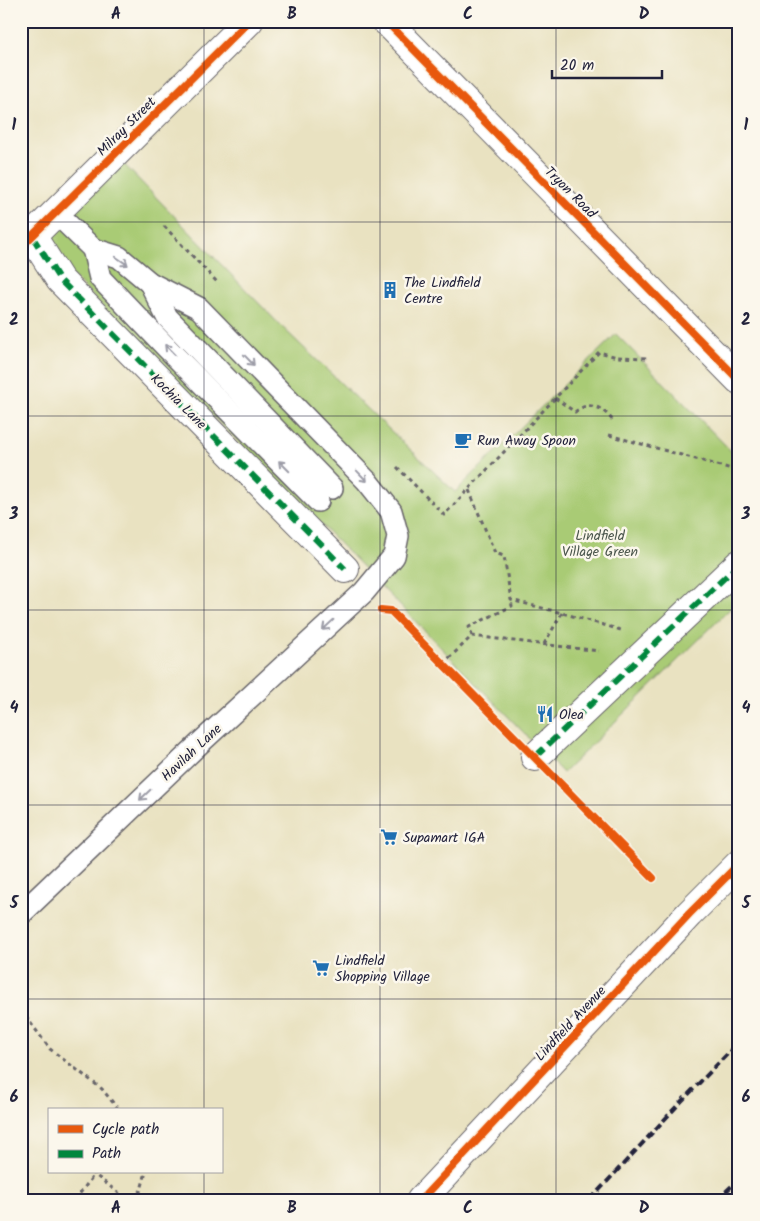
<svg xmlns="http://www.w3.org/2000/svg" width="760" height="1221" font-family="Kalam,sans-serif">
<rect width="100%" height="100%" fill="#fbf7ec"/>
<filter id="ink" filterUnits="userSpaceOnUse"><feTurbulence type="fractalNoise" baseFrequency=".02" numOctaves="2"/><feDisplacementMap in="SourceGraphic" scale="10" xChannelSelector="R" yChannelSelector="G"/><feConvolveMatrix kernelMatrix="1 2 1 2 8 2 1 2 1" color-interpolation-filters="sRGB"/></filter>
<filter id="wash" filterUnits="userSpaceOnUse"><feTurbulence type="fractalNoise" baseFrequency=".0096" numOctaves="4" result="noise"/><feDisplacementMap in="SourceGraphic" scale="20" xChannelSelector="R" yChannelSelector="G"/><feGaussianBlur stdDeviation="1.12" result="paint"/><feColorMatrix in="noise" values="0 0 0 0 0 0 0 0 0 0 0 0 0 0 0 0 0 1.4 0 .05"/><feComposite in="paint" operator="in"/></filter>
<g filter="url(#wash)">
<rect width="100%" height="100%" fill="#e9e2c1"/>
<!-- green -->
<path fill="#a9cb74" stroke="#667658" d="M115,155L280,325L455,492L616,334L739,459V600L563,773L308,511L32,236Z"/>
</g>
<g filter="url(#ink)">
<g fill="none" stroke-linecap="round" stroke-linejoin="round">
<!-- service casing -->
<g stroke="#68656a" stroke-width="24">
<g id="service">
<path d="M93,249L100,278L167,348L318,501"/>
<path d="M150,283L167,317L332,488"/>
<path d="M21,914L199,744L364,592L394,556L398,536L391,511L367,481L199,308L150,283L119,257L93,249L56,213"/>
</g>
</g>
<!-- pedestrian casing -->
<g stroke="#68656a" stroke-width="30">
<g id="pedestrian">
<path d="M32,236L60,280L345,569"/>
<path d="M535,757L739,564"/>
</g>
</g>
<!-- minor casing -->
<g stroke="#68656a" stroke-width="30">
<g id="minor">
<path d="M386,21L739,380"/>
<path d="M21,247L249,21"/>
</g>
</g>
<!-- tertiary casing -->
<g stroke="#68656a" stroke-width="30">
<path id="tertiary" d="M421,1200L689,914L739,864"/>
</g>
<!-- path -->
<g stroke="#68656a" stroke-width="3" stroke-dasharray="4 4" stroke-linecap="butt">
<path d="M164,226L217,282"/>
<path d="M555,398L575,412C589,400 603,407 613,421"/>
<path d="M609,435L739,471"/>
<path d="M397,467L444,515L599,352L617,357L648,358"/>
<path d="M469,490L495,553L504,556L511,600L562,613L621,630"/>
<path d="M389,611H391L511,733"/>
<path d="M472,636L469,627L512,606L511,600"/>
<path d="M544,644L562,613"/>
<path d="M443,664L472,636L599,651"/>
<path d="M558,780L653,878"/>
<path d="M21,1010L50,1049L102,1089L119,1110"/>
<path d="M91,1172L128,1200"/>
<path d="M75,1200L96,1172"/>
<path d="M134,1200L141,1190L146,1172"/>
</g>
<!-- service -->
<use href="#service" stroke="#fff" stroke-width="21"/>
<!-- pedestrian -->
<use href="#pedestrian" stroke="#fff" stroke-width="28"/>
<!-- minor -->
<use href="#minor" stroke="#fff" stroke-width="28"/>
<!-- tertiary -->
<use href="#tertiary" stroke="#fff" stroke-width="28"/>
<!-- rail -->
<g stroke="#22223b" stroke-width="4" stroke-dasharray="8 4" stroke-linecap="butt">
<path d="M590,1200L677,1106L739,1042"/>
<path d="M717,1200L739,1179"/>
</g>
<!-- quiet -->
<g stroke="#00873e" stroke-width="6" stroke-dasharray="12 6" stroke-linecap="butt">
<path d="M32,236L60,280L345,569"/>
<path d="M535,757L739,564"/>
</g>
<!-- cycleway casing -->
<g stroke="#fbf7ec" stroke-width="11">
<g id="cycleway">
<path d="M386,21L739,380"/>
<path d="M21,247L249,21"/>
<path d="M381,610L391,611L653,878"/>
<path d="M421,1200L689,914L739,864"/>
</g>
</g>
<!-- cycleway -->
<use href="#cycleway" stroke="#e8590c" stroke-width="8"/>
</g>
<!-- one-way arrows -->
<defs><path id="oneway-shaft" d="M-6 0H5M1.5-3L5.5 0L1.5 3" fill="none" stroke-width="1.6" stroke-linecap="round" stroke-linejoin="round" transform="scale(1.25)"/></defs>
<g stroke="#9c9ca7">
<use href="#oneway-shaft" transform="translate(122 261) rotate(35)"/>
<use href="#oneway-shaft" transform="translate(170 350) rotate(-134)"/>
<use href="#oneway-shaft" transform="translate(249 360) rotate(46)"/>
<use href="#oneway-shaft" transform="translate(284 466) rotate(-135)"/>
<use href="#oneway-shaft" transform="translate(362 476) rotate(46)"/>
<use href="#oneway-shaft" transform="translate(328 625) rotate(137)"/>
<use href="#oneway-shaft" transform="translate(145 795) rotate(136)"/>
</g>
</g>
<!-- grid -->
<path fill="none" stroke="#22223b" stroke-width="1" stroke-opacity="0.55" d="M204,21V1110M380,21V1200M556,21V1200M21,222H739M21,416H739M21,610H739M21,805H739M21,999H739M204,1172V1200"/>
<!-- icons -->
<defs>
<g id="building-bare" transform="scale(1.35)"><path d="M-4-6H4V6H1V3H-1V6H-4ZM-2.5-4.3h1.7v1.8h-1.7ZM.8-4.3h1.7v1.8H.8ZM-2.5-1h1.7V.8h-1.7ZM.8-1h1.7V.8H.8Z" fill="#1f6fb2" stroke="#fbf7ec" stroke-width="2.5" paint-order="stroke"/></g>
<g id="cafe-bare" transform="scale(1.35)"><path d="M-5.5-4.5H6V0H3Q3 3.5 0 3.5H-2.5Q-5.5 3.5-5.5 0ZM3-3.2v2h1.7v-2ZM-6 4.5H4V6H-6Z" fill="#1f6fb2" stroke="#fbf7ec" stroke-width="2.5" paint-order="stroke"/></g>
<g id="restaurant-bare" transform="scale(1.35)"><path d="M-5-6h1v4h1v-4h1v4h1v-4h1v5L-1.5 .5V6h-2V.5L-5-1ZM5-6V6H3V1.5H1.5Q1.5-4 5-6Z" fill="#1f6fb2" stroke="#fbf7ec" stroke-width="2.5" paint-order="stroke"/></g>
<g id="supermarket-bare" transform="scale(1.35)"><path d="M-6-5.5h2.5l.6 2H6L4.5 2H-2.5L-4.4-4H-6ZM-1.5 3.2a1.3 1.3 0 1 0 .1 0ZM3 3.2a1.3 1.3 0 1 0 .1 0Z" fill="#1f6fb2" stroke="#fbf7ec" stroke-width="2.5" paint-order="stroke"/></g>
</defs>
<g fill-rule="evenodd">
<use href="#building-bare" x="390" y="290"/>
<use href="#cafe-bare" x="463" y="440"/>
<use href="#restaurant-bare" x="545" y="714"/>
<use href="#supermarket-bare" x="389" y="837"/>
<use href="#supermarket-bare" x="321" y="968"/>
</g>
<g text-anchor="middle" stroke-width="5" stroke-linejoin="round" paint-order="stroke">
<!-- street labels -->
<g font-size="14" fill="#22223b" stroke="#fbf7ec">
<text transform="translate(126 126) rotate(-45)" y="5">Milray Street</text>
<text transform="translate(571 192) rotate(45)" y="5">Tryon Road</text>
<text transform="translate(179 401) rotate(45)" y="5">Kochia Lane</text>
<text transform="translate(191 752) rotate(-43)" y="5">Havilah Lane</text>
<text transform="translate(570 1023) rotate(-47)" y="5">Lindfield Avenue</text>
</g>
<!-- poi labels -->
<g font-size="14" fill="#22223b" stroke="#fbf7ec" text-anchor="start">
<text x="404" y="287">The Lindfield<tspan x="404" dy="16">Centre</tspan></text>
<text x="477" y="445">Run Away Spoon</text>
<text x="559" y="719">Olea</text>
<text x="403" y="842">Supamart IGA</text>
<text x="335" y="965">Lindfield<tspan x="335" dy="16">Shopping Village</tspan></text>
</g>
<!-- park labels -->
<g font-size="14" fill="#4a554c" stroke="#fbf7ec">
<text x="600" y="540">Lindfield<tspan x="600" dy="16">Village Green</tspan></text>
</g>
</g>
<!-- margin -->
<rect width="760" height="1221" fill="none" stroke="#fbf7ec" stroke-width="55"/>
<!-- legend -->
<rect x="48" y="1108" width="175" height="65" fill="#fbf7ec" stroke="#a4a2a5"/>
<rect x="58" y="1125" width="25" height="8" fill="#e8590c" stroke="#a4a2a5"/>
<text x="92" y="1134" font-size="15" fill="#22223b">Cycle path</text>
<rect x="58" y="1150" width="25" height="8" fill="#00873e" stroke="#a4a2a5"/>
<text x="92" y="1158" font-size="15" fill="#22223b">Path</text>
<!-- scale -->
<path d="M552 70v8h110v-8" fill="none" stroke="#22223b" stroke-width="2.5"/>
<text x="560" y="70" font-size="15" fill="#22223b" stroke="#fbf7ec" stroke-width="4" paint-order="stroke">20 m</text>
<rect x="28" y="28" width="704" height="1166" fill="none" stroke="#22223b" stroke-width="2"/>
<g font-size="16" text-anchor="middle" font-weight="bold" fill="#22223b">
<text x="116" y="19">A</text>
<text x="292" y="19">B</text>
<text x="468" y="19">C</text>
<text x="644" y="19">D</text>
<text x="14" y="130">1</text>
<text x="746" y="130">1</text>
<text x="14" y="325">2</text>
<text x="746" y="325">2</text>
<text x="14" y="519">3</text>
<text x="746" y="519">3</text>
<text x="14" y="713">4</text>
<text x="746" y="713">4</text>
<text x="14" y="908">5</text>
<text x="746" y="908">5</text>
<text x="14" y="1102">6</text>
<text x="746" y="1102">6</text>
<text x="116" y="1213">A</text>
<text x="292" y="1213">B</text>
<text x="468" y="1213">C</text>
<text x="644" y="1213">D</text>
</g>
</svg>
